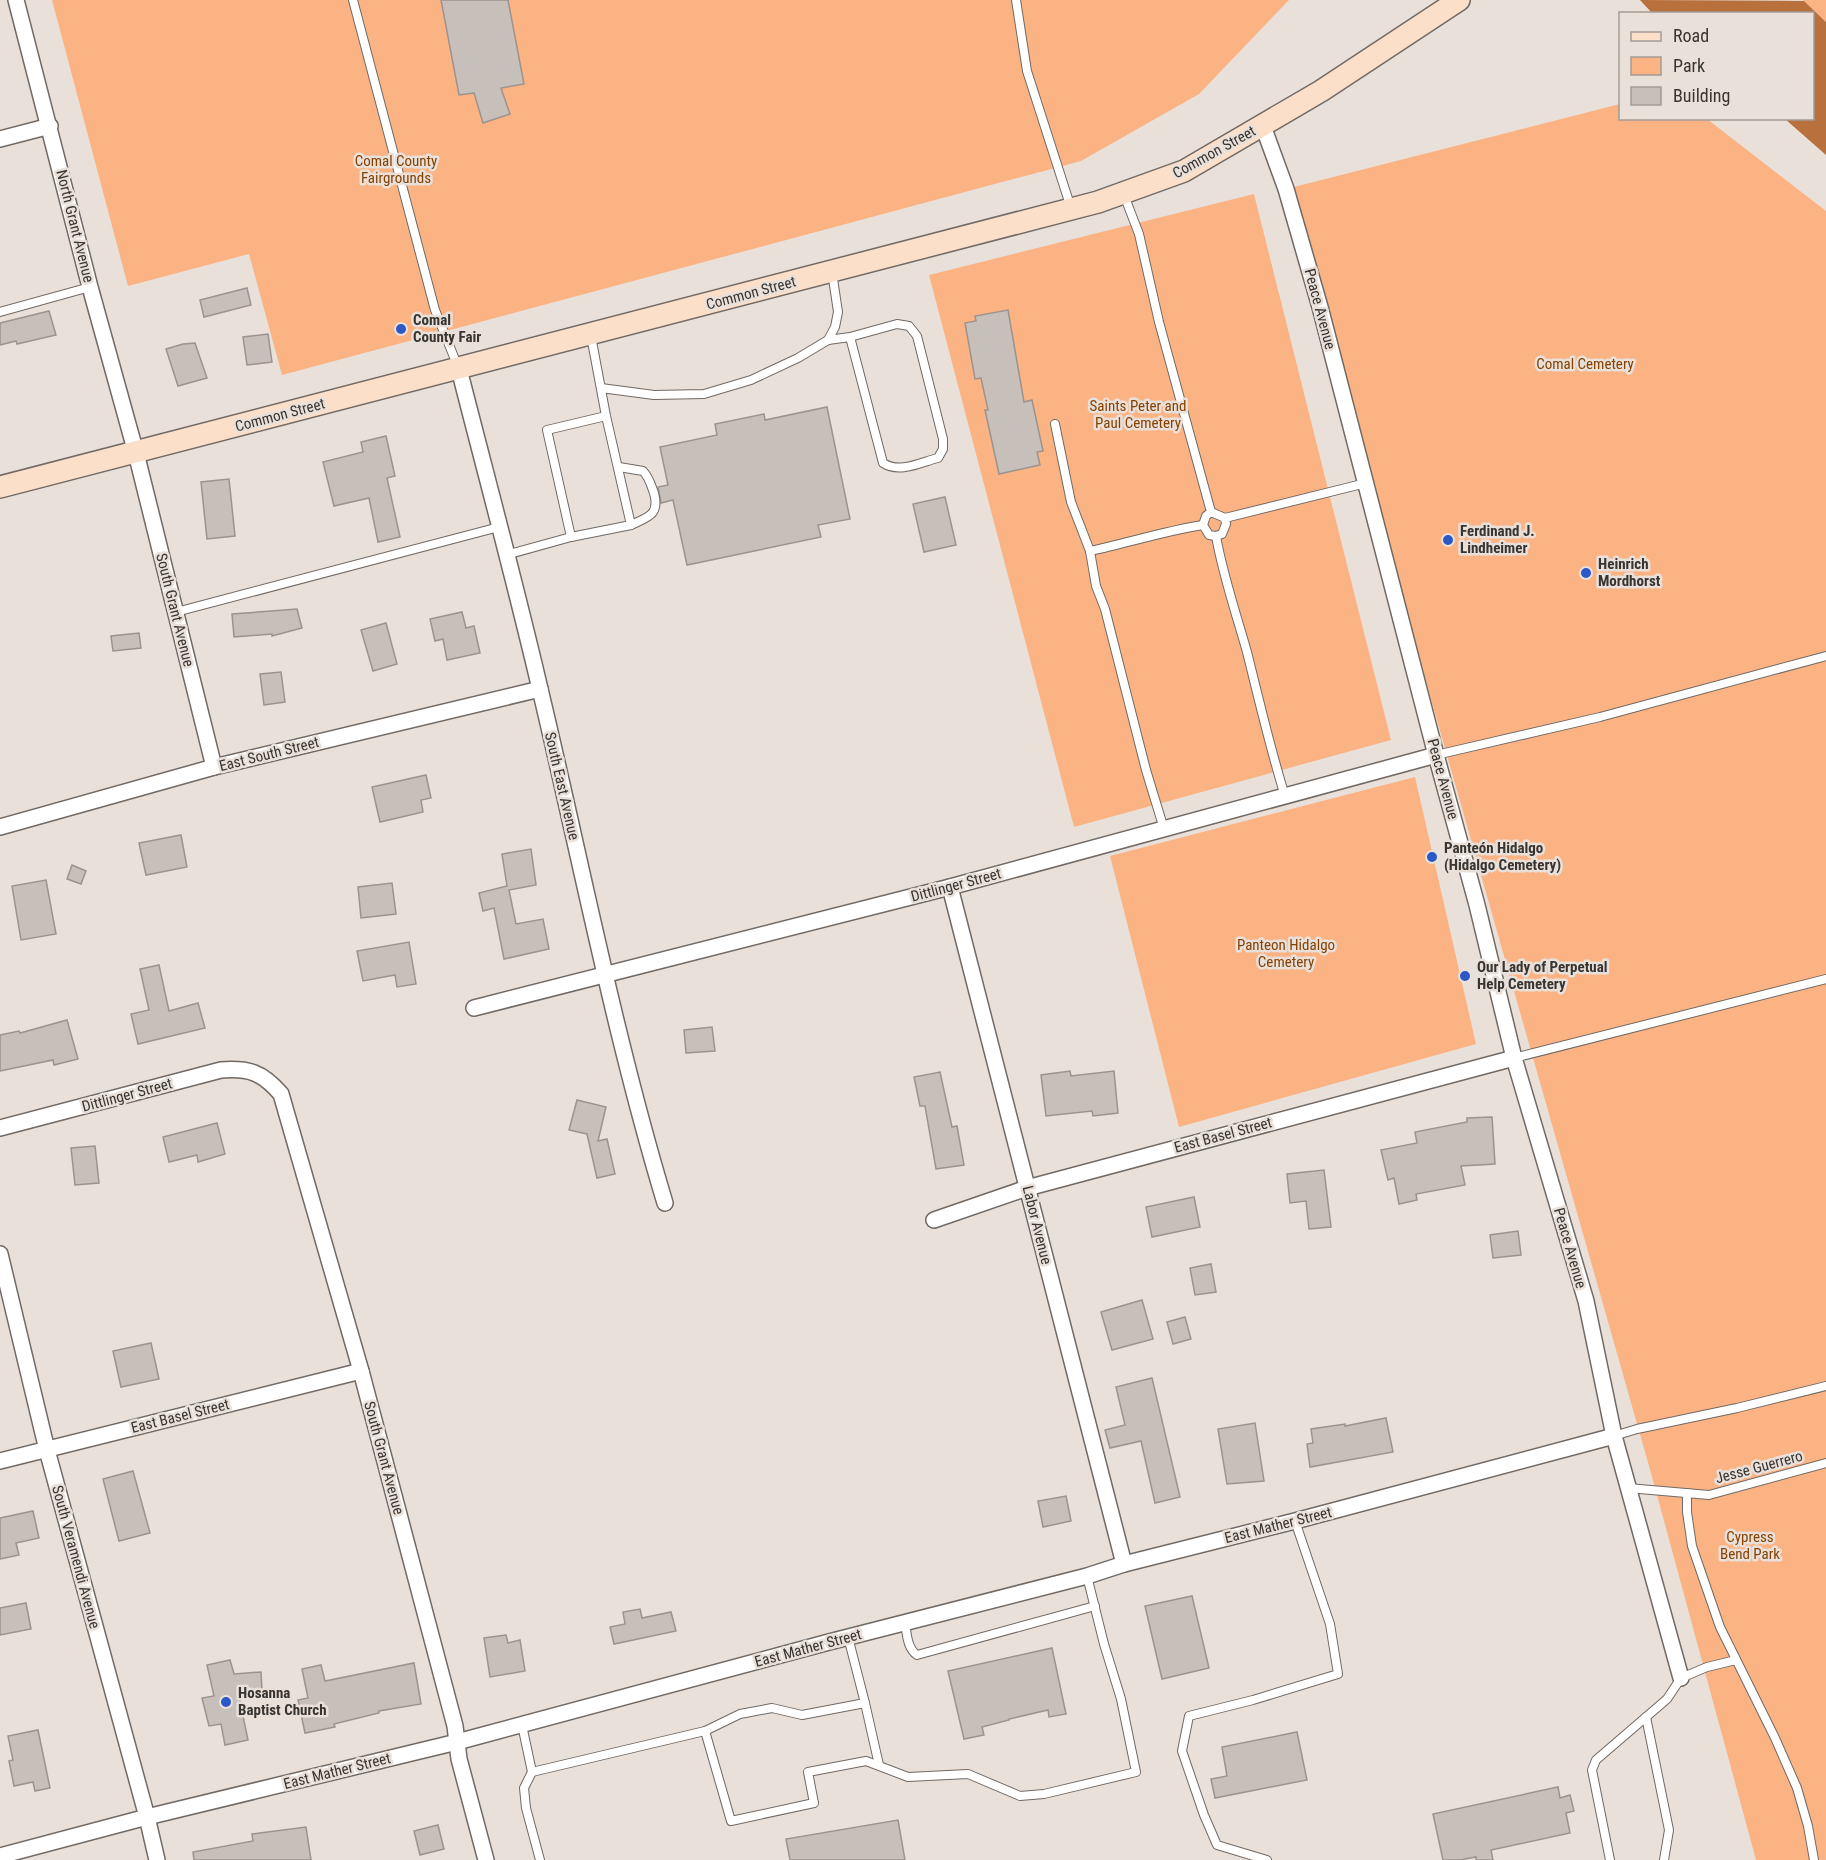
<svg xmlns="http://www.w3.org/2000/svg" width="1826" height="1860" font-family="'Roboto Condensed',sans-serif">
<rect width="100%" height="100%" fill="#e9e0da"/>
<!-- green -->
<g fill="#fbb384">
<path d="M52,0H1289L1199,94L1081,161L282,375L249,254L128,286Z"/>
<path d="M1802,0H1826V22L1804,1Z"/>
<path d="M1620,104V118L1707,119L1826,211V1860H1756L1651,1473L1286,189Z"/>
<path d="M1254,194L1391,740L1074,827L929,275Z"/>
<path d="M1415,777L1476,1044L1179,1127L1110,856Z"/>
</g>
<!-- water -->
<path fill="#b8703d" d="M1640,0L1804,1L1826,22V155L1785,119L1812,118V14L1652,13Z"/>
<!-- building -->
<g fill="#c7bfb9" stroke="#9c938e" stroke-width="1.5">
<path d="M441,0H508L524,84L501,88L510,114L483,123L474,93L459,95Z"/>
<path d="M247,288L251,305L204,317L200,300Z"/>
<path d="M1008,310L1024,402L1032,400L1043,451L1037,452L1040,465L999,474L985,410H988L981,378L975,379L965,323L976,321L975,316Z"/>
<path d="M49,311L56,335L17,344L16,341L0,345V323Z"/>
<path d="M268,334L272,362L247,365L243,337Z"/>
<path d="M195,343L207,378L178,386L166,349L183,344Z"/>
<path d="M827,407L850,519L818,525L821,537L687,565L673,500L661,503L658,487L668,485L660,447L717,435L715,424L764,414L765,420Z"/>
<path d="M386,436L395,476L387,478L400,537L378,542L369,498L334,506L323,462L363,452L361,442Z"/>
<path d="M229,479L235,536L207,539L201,482Z"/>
<path d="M945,497L956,545L924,552L913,504Z"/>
<path d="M297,609L302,628L272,636V634L234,637L232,614Z"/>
<path d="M462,612L466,628L474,626L480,653L447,660L443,639L435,641L430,619Z"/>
<path d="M386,623L397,664L373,671L361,630Z"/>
<path d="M139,633L141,648L113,651L111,636Z"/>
<path d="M281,672L285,702L264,705L260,674Z"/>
<path d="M426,775L431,798L421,800L423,812L380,822L372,787Z"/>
<path d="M181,835L187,867L146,875L139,843Z"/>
<path d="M531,849L536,885L509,890L516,924L543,919L549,949L504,959L494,908L483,911L479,893L507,886L502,854Z"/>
<path d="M72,865L86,871L81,884L67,879Z"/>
<path d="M46,880L56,934L21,940L12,886Z"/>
<path d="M392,883L396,914L361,918L358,887Z"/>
<path d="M409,942L416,984L397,987L395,975L363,981L357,951Z"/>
<path d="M159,965L169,1011L198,1003L205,1028L138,1044L131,1014L149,1010L140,969Z"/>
<path d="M67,1020L78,1059L54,1065L53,1060L0,1071V1035L19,1031L20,1033Z"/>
<path d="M712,1027L715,1051L686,1053L684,1030Z"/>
<path d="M1070,1071L1071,1076L1114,1071L1118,1113L1093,1116L1092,1111L1046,1116L1041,1075Z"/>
<path d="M940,1072L952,1127L957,1126L964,1165L936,1169L925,1106H920L914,1077Z"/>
<path d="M577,1100L606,1107L598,1141L607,1139L615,1174L597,1178L587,1134L569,1130Z"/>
<path d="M1492,1117L1495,1164L1461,1166L1465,1185L1416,1194L1417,1200L1399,1204L1394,1178L1388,1180L1381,1150L1417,1143L1415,1132L1467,1122V1118Z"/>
<path d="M217,1123L225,1154L198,1162L197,1155L169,1162L163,1137Z"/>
<path d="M95,1146L99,1183L75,1185L71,1148Z"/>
<path d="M1324,1170L1331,1227L1309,1229L1306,1201L1290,1203L1287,1174Z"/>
<path d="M1194,1197L1200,1227L1152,1237L1146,1207Z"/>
<path d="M1518,1231L1521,1255L1493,1258L1490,1235Z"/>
<path d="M1211,1264L1216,1292L1195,1295L1190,1268Z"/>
<path d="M1142,1300L1153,1339L1112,1350L1101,1312Z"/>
<path d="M1185,1317L1191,1339L1173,1344L1167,1322Z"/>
<path d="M151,1343L159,1379L121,1387L113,1351Z"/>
<path d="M1152,1378L1180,1497L1155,1503L1141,1441L1110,1448L1105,1430L1125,1425L1116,1387Z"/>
<path d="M1386,1418L1393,1452L1310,1467L1307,1444L1313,1443L1311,1429L1345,1424V1426Z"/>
<path d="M1255,1423L1264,1481L1227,1484L1218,1429Z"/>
<path d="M133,1471L150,1533L119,1541L103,1479Z"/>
<path d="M1066,1496L1071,1521L1043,1527L1038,1501Z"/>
<path d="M33,1511L39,1538L16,1543L19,1555L0,1559V1518Z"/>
<path d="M1192,1596L1209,1668L1162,1679L1145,1606Z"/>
<path d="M26,1603L31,1629L0,1635V1608Z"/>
<path d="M640,1609L642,1618L671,1612L676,1631L614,1644L610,1627L625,1624L623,1612Z"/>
<path d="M506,1635L508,1643L520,1640L525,1671L490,1677L484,1638Z"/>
<path d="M1052,1648L1066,1714L1049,1717L1048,1710L1009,1719V1720L982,1727L984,1735L964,1739L948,1671Z"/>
<path d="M230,1660L234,1674L261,1672L262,1690L238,1692L248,1740L225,1745L221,1724L209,1726L202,1698L214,1696L207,1665Z"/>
<path d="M414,1663L421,1704L379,1711V1713L334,1724L335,1727L305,1733L298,1700L308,1698L302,1669L321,1665L325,1681Z"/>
<path d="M38,1730L50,1788L35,1791L33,1782L14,1786L9,1761L13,1760L8,1736Z"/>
<path d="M1297,1732L1307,1780L1215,1798L1211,1779L1227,1776L1222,1747Z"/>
<path d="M1558,1787L1560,1798L1570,1795L1574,1811L1566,1813L1570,1833L1491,1850L1493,1860H1476V1857L1460,1860H1443L1433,1814Z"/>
<path d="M898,1820L905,1860H790L786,1839Z"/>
<path d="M438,1825L444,1849L420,1855L414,1831Z"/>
<path d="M306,1827L311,1860H194L193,1852L253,1841L252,1834Z"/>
</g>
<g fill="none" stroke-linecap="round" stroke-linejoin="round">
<!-- lane casing -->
<g stroke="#716964" stroke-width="10">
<g id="lane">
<path d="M353,0L435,310L458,367"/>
<path d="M1016,0L1027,71L1071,208"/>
<path d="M1124,195L1139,234L1159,322L1211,512L1206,516L1203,525L1209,535L1216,536L1222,534L1226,524L1225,518L1211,512"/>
<path d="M0,312L90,287"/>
<path d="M591,336L606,416L631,525L571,537L547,430L606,416"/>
<path d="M828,340L850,337L897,324L909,326L917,336L943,439V449L938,458C921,462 900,474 883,463L850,337"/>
<path d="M601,388L654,395L704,394L751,380L798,358L828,340L835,327L838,312L832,272"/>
<path d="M1055,424L1071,502L1090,551"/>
<path d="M619,467L643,471C649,477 651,485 654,493C660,515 648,517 631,525"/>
<path d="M1225,518L1366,483"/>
<path d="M1216,536C1223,576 1236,613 1247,652C1259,700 1270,748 1285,796"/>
<path d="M506,555L571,537"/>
<path d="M176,612L499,527"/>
<path d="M1436,755L1600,717L1826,656"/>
<path d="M1164,829L1146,770L1105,609L1096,586L1090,551C1128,543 1164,531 1203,525"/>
<path d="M1514,1058L1826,979"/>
<path d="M1614,1436L1637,1429L1737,1408L1826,1386"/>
<path d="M1628,1488L1709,1495L1826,1463"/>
<path d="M1687,1493V1512L1692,1546L1720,1627L1775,1738L1797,1788L1808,1826L1814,1860"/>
<path d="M905,1623C907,1634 907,1648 917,1655L1095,1606"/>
<path d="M848,1637L865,1703"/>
<path d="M1646,1717L1669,1830L1664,1860"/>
<path d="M522,1725L532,1772L705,1731L731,1821L814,1803L808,1772L866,1761L908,1777L968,1774L1020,1796L1044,1794L1136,1772L1121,1699L1104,1644L1087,1576"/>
<path d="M705,1731L740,1714L772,1708L802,1715L865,1703L879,1765"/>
<path d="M532,1772L524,1788L526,1808L540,1860"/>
<path d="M1267,1860L1217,1845L1204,1815L1182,1751L1189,1716L1253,1700L1338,1674L1330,1624L1295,1521"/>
<path d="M1610,1860L1592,1770L1596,1760L1667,1699L1681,1678L1707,1667L1736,1660"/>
</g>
</g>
<!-- street casing -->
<g stroke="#716964" stroke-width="18">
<g id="street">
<path d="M16,0L90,287L136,453L214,767"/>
<path d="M1263,126L1286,189L1320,307L1436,755L1477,905L1514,1058L1586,1301L1614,1436L1681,1678"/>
<path d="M0,139L50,126"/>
<path d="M459,369C486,475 515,582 540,689C581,861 614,1034 665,1203"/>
<path d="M0,827L214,767L540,689"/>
<path d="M950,887L1124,1564"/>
<path d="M474,1008L950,887L1436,755"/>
<path d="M0,1128L221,1070C249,1068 262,1072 281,1094L361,1371L455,1726L459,1759L486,1860"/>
<path d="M934,1220L1027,1188L1514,1058"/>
<path d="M0,1254L47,1450L147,1817L157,1860"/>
<path d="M0,1461L361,1371"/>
<path d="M0,1856L147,1817L457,1742L829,1642L1087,1576L1124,1564L1295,1521L1614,1436"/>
</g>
</g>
<!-- secondary casing -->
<g stroke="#716964" stroke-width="24">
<path id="secondary" d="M0,487L1098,202L1184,171L1321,91L1459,0"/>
</g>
<!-- lane -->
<use href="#lane" stroke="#fff" stroke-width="8"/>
<!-- street -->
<use href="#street" stroke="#fff" stroke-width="15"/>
<!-- secondary -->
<use href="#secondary" stroke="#fcdfc9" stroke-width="21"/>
</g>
<!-- markers -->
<g fill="#2b58c6" stroke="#e9e0da" stroke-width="2">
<circle cx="401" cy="329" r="6"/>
<circle cx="1448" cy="540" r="6"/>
<circle cx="1586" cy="573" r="6"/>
<circle cx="1432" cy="857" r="6"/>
<circle cx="1465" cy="976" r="6"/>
<circle cx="226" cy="1702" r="6"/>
</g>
<g text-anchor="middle" stroke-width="5" stroke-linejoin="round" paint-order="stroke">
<!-- street labels -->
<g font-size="15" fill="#373431" stroke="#e9e0da">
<text transform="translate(1214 152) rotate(-29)" y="5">Common Street</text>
<text transform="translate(75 226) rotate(76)" y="5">North Grant Avenue</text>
<text transform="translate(751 293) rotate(-15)" y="5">Common Street</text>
<text transform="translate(1320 309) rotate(75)" y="5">Peace Avenue</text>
<text transform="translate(280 415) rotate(-15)" y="5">Common Street</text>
<text transform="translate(175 610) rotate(76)" y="5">South Grant Avenue</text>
<text transform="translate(269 754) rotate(-14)" y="5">East South Street</text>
<text transform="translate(1443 779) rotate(75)" y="5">Peace Avenue</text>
<text transform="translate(562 786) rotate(77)" y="5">South East Avenue</text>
<text transform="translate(956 885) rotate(-15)" y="5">Dittlinger Street</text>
<text transform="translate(127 1095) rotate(-15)" y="5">Dittlinger Street</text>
<text transform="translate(1223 1135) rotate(-15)" y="5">East Basel Street</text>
<text transform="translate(1037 1225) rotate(76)" y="5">Labor Avenue</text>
<text transform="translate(1570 1248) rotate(74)" y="5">Peace Avenue</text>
<text transform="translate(180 1416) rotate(-14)" y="5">East Basel Street</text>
<text transform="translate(384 1458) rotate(75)" y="5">South Grant Avenue</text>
<text transform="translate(1759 1467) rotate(-15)" y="5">Jesse Guerrero</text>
<text transform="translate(1278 1525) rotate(-14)" y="5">East Mather Street</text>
<text transform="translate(76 1557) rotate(75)" y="5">South Veramendi Avenue</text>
<text transform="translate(808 1648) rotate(-15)" y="5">East Mather Street</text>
<text transform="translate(337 1771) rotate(-14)" y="5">East Mather Street</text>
</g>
<!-- park labels -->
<g font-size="15" fill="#864100" stroke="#e9e0da">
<text x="396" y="166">Comal County<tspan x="396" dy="17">Fairgrounds</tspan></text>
<text x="1585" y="369">Comal Cemetery</text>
<text x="1138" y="411">Saints Peter and<tspan x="1138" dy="17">Paul Cemetery</tspan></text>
<text x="1286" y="950">Panteon Hidalgo<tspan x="1286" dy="17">Cemetery</tspan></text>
<text x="1750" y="1542">Cypress<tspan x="1750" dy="17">Bend Park</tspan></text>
</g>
<!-- poi labels -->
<g font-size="15" font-weight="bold" fill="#373431" stroke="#e9e0da" text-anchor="start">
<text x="413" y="325">Comal<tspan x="413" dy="17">County Fair</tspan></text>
<text x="1460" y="536">Ferdinand J.<tspan x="1460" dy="17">Lindheimer</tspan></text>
<text x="1598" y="569">Heinrich<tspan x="1598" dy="17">Mordhorst</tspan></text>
<text x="1444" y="853">Panteón Hidalgo<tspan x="1444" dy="17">(Hidalgo Cemetery)</tspan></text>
<text x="1477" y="972">Our Lady of Perpetual<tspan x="1477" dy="17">Help Cemetery</tspan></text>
<text x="238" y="1698">Hosanna<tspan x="238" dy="17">Baptist Church</tspan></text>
</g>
</g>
<!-- legend -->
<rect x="1619" y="12" width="195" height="108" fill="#e9e0da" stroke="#a29b96" stroke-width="1.5"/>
<rect x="1631" y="32" width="30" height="9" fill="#fcdfc9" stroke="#a29b96" stroke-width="1.5"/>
<text x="1673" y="42" font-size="18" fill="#373431">Road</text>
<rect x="1631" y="57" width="30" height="18" fill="#fbb384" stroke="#a29b96" stroke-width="1.5"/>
<text x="1673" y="72" font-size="18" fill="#373431">Park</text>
<rect x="1631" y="87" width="30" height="18" fill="#c7bfb9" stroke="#a29b96" stroke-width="1.5"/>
<text x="1673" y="102" font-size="18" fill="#373431">Building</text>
</svg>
